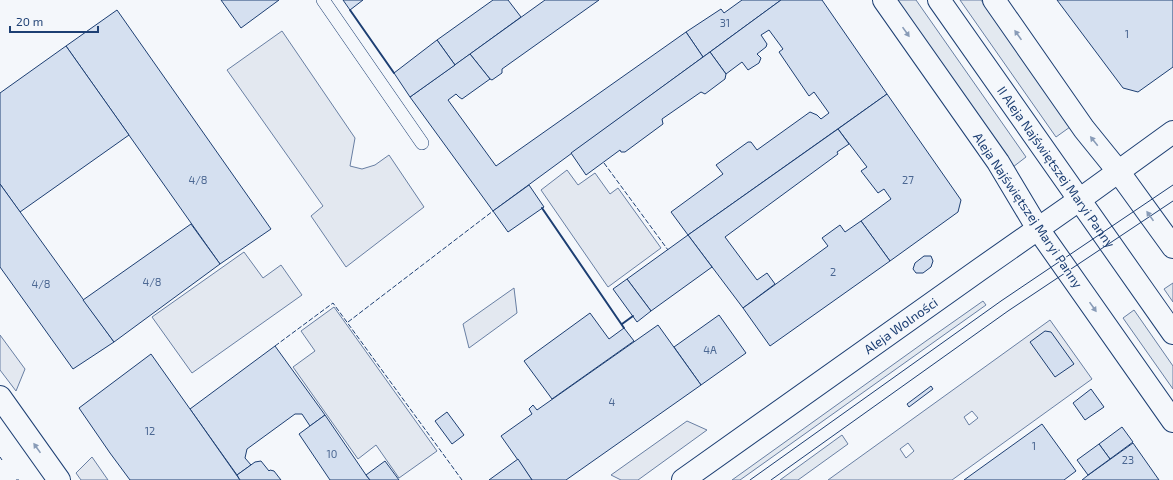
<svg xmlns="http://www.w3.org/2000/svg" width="1173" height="480" font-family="'Exo 2',sans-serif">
<rect width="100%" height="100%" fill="#f4f7fb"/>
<!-- green -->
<g fill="#e3e9f0" stroke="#687fa3">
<path d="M895,0H916L1026,157L1013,167Z"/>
<path d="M960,0H981L1070,127L1056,137Z"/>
<path d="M1173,283V302L1164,289Z"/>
<path d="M983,301L986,305L740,480H732L926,341Z"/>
<path d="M1134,310L1173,366V389L1123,318Z"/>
<path d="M842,435L848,444L798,480H780Z"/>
</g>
<!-- parking -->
<g fill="#e3e8f0" stroke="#687fa3" fill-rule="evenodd">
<path d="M282,31L355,138L350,166L362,169L375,165L389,155L424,207L346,267L311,216L323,206L227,70Z"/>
<path d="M567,170L578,185L595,173L610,194L618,188L661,248L608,287L541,190Z"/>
<path d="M244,252L263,278L281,265L302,295L192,373L152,317Z"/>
<path d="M514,288L517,313L469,348L463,324Z"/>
<path d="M334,307L437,451L399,478L376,445L358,459L293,367L315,351L301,331Z"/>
<path d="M1050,320L1092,379L952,480H828ZM972,411L978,418L969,425L964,417ZM908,443L914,451L906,458L900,449Z"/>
<path d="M0,335L25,369L16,391L0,370Z"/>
<path d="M687,421L707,430L638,480H621L611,475Z"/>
<path d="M92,457L108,480H81L76,473Z"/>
</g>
<!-- building -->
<g fill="#d5e0f0" stroke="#1d3f73">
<path d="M221,0H279L241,28Z"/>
<path d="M343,0H363L350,10Z"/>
<path d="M493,0H508L521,17L455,65L437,40Z"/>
<path d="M545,0H599L502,69V73L492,80L490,79L470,54Z"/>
<path d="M742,0H781L703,57L686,32L721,9L724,13Z"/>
<path d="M781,0H822L887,94L688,235L671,212L723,174L716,165L748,142H751L757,150L810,112L817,115L821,119L829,113L814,92L809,96L779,52L783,49L769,30L761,35L767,44L766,47L757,54L761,58L759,63L748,70L742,62L726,74L710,52Z"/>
<path d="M1057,0H1173V67L1138,92L1123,88Z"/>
<path d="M117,10L271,229L220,264L66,46Z"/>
<path d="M686,32L703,57L493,211L410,97L470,54L490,79L462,99L459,97L456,94L448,100L496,166Z"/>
<path d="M437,40L455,65L410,97L394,73Z"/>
<path d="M66,46L129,135L20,212L0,184V93Z"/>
<path d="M710,52L726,74L725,79L705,94L701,92L662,119L663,124L625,152H621L620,150L586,175L571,153Z"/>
<path d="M887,94L961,200L958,212L890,261L861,221L891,199L884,189L878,193L861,171L867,167L838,129Z"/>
<path d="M838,129L849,144L837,152L838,154L725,237L757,280L767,273L775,284L743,308L688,235Z"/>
<path d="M0,184L114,342L73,369L0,267Z"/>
<path d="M529,185L544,207L508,232L493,211Z"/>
<path d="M861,221L890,261L770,346L743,308L828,246L822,238L840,225L845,232Z"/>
<path d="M191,224L220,264L114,342L83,300Z"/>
<path d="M688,235L712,267L651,311L627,279Z"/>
<path d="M924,256H931L933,261L931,267L923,273H916L913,269L915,263Z"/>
<path d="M627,279L651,311L637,322L613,289Z"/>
<path d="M590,313L609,339L624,328L634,341L552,399L524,361Z"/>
<path d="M719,315L746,353L701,385L674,347Z"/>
<path d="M658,325L701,385L566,480H532L501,436L532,414L529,409L533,405L537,410Z"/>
<path d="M1045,331L1051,332L1074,364L1055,377L1030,342Z"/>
<path d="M275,346L325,415L310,426L302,414H295L247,449L245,458L251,465L237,475L190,409Z"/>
<path d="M151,354L190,409L240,480H130L110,453L79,408Z"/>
<path d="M931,386L933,389L909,407L907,404Z"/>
<path d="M1091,389L1104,407L1085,420L1073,403Z"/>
<path d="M447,412L464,435L452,444L435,421Z"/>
<path d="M325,415L366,475L370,480H330L299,434Z"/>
<path d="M1042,424L1076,471L1064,480H964Z"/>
<path d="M1122,427L1133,442L1110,459L1099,444Z"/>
<path d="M1133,443L1159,480H1082L1087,476Z"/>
<path d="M1099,444L1110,459L1088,475L1077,460Z"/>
<path d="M518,459L532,480H489Z"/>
<path d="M261,461L269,471L270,470L274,471L281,480H240L237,475L255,462Z"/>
<path d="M385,461L399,480H370L366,475Z"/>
</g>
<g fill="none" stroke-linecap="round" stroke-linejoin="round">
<!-- lane casing -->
<g stroke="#1d3f73" stroke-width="14">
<path id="lane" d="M323,0L422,143"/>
</g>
<!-- street casing -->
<g stroke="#1d3f73" stroke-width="24">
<g id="street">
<path d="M884,0L998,162L1038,229"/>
<path id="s1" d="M939,0L1173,333"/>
<path d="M994,0L1084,129L1118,171"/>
<path d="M0,397L59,480"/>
</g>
</g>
<!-- secondary casing -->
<g stroke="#1d3f73" stroke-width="24">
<g id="secondary">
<path d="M1118,171L1173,247"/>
<path d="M1038,229L1173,421"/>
<path id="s2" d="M683,480L979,270L1079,200L1173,132"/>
</g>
</g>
<!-- lane -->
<use href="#lane" stroke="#f4f7fb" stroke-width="13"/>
<!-- street -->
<use href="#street" stroke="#f4f7fb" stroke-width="22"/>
<!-- secondary -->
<use href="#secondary" stroke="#f4f7fb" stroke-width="22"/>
<!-- tram -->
<g stroke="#1d3f73" stroke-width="1">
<path d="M750,480L1001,301L1173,185"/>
<path d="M771,480L1008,311L1173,201"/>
</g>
<!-- fence -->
<g stroke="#1d3f73" stroke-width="1" stroke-dasharray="5 2" stroke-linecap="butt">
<path d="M604,163L668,250"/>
<path d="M348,322L493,211"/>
<path d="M275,346L333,303L462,480"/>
<path d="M0,457L2,460"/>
<path d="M16,480H19"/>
</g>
<!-- wall -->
<g stroke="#1d3f73" stroke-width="2">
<path d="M350,10L394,73"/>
<path d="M542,208L624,328"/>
<path d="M622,324L633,316"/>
</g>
</g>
<!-- one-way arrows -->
<defs><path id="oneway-solid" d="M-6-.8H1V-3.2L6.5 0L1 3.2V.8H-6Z"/></defs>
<g fill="#889bb7">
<use href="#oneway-solid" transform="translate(906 32) rotate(55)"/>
<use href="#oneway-solid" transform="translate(1018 35) rotate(-125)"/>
<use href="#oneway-solid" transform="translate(1094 141) rotate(-129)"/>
<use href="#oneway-solid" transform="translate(1150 216) rotate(-125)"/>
<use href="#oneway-solid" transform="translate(1093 307) rotate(55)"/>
<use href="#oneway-solid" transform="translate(37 448) rotate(-125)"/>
</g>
<g text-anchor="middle" stroke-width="3" stroke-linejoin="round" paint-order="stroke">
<!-- number labels -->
<g font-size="11" fill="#4b6792">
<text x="725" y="27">31</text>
<text x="1127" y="38">1</text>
<text x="198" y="184">4/8</text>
<text x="908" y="184">27</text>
<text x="833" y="276">2</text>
<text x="152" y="286">4/8</text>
<text x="41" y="288">4/8</text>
<text x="710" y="354">4A</text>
<text x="612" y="406">4</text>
<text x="150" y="435">12</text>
<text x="1034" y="450">1</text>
<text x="332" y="458">10</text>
<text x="1128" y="464">23</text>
</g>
<!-- street labels -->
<g font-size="13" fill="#1d3f73" stroke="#f4f7fb">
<text dy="5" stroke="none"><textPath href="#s1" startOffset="204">II Aleja Najświętszej Maryi Panny</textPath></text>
<text transform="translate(1028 210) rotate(56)" y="5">Aleja Najświętszej Maryi Panny</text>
<text dy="5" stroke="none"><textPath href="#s2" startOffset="267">Aleja Wolności</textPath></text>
</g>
</g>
<!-- scale -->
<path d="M10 26v6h88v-6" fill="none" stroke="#1d3f73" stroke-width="2"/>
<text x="16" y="26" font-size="12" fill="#1d3f73" stroke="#f4f7fb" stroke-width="3" paint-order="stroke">20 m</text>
</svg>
